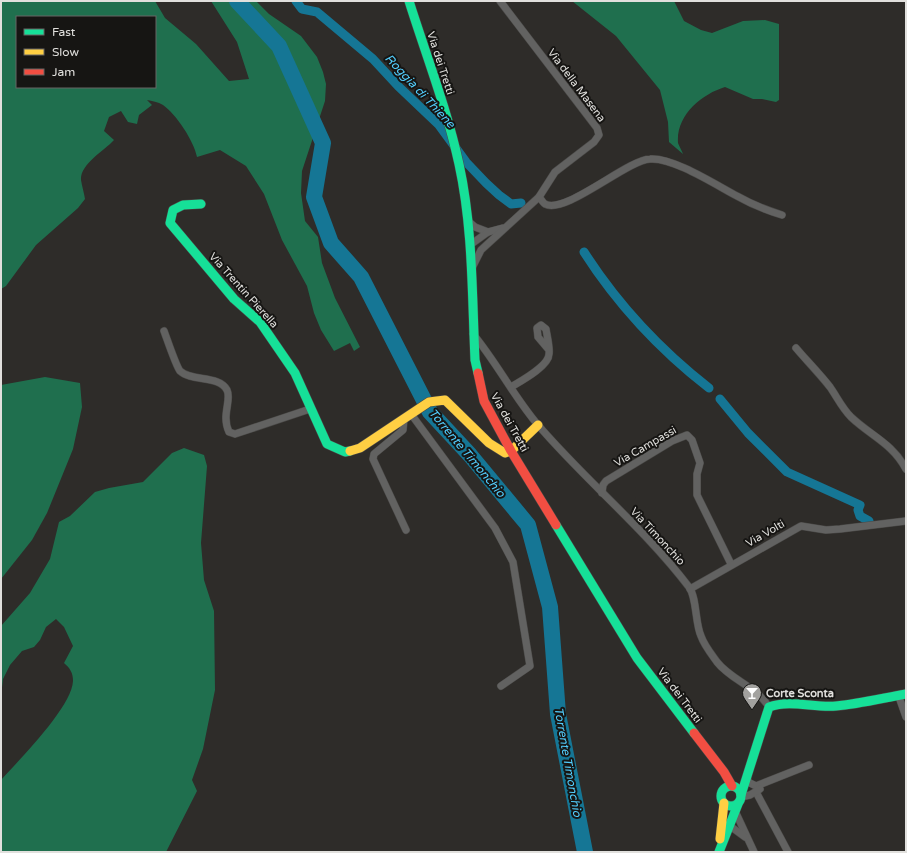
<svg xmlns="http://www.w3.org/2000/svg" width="907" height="853" font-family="'Varela Round',sans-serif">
<rect width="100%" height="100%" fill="#2e2c29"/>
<!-- forest -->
<g fill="#1f6f4e" fill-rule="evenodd">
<path d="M1,1H155L165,18L196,44L229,81L249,79L237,42L211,1H256L269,14L301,36L317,57L323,72L326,84L325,101L302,171L301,193L305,221L318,237L322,263L335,298L360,347L354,351L350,343L334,351L321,330L314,313L307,286L282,240L264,194L246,166L220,150L197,157C194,141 176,114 163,105C158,102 152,101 147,100L152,105L139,115L137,124L128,122L121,111L109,117L104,131L114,140C104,151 80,164 81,180C82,186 84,193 85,199L78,208L36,245L6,286L1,289ZM17,17H155V87H17Z"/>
<path d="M572,1H674L684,21L701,30L712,33L743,21L765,20L779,24V100L776,102L762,99H753L725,87C702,94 676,115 678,143C679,146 682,151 683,154L669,142L668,122L660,90L616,36Z"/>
<path d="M45,377L80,383L82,407L73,449L47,513L32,540L1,579V385Z"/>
<path d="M184,448L204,455L207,466L201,543L204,580L214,611L215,690L203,749L192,780L197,791L166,852H1V780C19,760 72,707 73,681C73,673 70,668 64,663L73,646L64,627L56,619L46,627L40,640L34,647L22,651L10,665L3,679L1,696V626L30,593L50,559L59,522L70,516L95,492L109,488L143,482L172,453Z"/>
</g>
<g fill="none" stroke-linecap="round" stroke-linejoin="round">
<!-- canal -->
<g stroke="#157695" stroke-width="9">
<path d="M296,1L302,9L317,12L373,59L398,86L439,125L466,162L486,183L499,195L511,204L521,203"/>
<path d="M584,252C618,305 659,349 709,388"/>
<path d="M720,399L748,433L787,472L860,505L858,510L860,516L869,521"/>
</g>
<!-- river -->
<path stroke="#157695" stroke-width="16" d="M237,1L279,46L323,143L314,197L331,243L361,277L430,412L470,455L528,525L550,607L558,714L585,852"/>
<!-- street casing -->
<g stroke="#4a4947" stroke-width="8">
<g id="street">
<path d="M539,197C541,199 543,203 545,204C565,215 627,160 650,159C673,157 716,185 737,196C751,204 766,210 782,215"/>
<path d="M468,221L475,227L488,232"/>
<path d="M470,245L488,232L503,228"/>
<path d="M471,270L481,250L539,197L555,172L594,142L599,135L597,128L500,1"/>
<path d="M164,331C167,339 176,366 180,371C192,382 219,375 227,390C232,400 221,415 229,432L235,434L310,409"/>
<path d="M473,334C497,363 514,397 538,425C586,481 644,528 689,587C697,598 695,623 701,636C704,645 712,655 717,662C731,680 757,687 769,707"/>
<path d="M796,348C807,361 819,373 830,387C837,397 842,408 851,417C871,436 892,443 906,469"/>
<path d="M511,387C521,381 549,366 549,354C550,347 547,336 546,329L541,325L537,328L538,337L549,350"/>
<path d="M411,414L495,528L513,562L530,666L501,686"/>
<path d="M404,419L403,430L374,454L373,459L406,530"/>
<path d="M602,493L603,485L606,481L672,441L687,435L692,440L700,463L697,474V495L731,564"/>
<path d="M690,589L801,526L826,530L840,529L906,521"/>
<path d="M899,697L906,717"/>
<path d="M747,775L748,782L756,786L809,765"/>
<path d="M756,792L788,852"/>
<path d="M741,797L750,795L760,789"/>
<path d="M735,811L754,852"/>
<path d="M730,826L745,837"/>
</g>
</g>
<!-- fast casing -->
<g stroke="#4a4947" stroke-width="10">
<g id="fast">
<path d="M409,1C426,55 447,109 459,164C473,228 472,295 475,360L478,373"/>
<path d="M201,204L183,205L173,210L170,223L234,299L260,322L295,373L327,444L345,452L350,451"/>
<path d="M556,525L637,658L694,733"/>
<circle cx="731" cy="796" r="10"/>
<path d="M741,795L769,707C791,699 813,708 836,706C859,704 883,698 906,694"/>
<path d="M719,852L738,804"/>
</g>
</g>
<!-- slow casing -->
<g stroke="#4a4947" stroke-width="10">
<g id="slow">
<path d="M350,451L360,448L429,402L445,400L489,443L505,453L511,451L538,425"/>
<path d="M720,839L724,803"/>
</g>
</g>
<!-- jam casing -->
<g stroke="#4a4947" stroke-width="10">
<g id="jam">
<path d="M478,373L484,401L511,451L556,525"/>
<path d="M694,733L724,772L732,786"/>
</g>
</g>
<!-- street -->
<use href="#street" stroke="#626261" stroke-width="7"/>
<!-- fast -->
<use href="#fast" stroke="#16e098" stroke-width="9"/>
<!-- slow -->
<use href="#slow" stroke="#ffcf43" stroke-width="9"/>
<!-- jam -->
<use href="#jam" stroke="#f24e42" stroke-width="9"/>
</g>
<!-- icons -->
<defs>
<g id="bar-pin" transform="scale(1)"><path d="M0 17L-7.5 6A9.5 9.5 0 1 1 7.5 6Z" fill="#a2a19e" stroke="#161513"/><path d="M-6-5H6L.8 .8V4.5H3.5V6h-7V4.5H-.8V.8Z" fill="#fff"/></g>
</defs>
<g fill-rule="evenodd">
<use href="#bar-pin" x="752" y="693"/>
</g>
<g text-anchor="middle" stroke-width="4" stroke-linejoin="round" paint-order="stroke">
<!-- street labels -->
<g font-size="11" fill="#e1e0dd" stroke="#161513">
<text transform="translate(441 63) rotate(72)" y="4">Via dei Tretti</text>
<text transform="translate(577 85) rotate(53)" y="4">Via della Masena</text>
<text transform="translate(244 290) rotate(48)" y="4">Via Trentin Pierella</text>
<text transform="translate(510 422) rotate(61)" y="4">Via dei Tretti</text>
<text transform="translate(645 446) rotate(-30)" y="4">Via Campassi</text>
<text transform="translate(765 533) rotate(-30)" y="4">Via Volti</text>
<text transform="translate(658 536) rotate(47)" y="4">Via Timonchio</text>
<text transform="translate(680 695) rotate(53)" y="4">Via dei Tretti</text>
</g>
<!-- poi labels -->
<g font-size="11" font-weight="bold" fill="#e1e0dd" stroke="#161513" text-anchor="start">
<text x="766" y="697">Corte Sconta</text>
</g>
<!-- water labels -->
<g font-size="12" font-style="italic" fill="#53cefd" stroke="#161513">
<text transform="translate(420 91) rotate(47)" y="4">Roggia di Thiene</text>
<text transform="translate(467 453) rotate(50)" y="4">Torrente Timonchio</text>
<text transform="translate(568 762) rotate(80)" y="4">Torrente Timonchio</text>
</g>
</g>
<!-- border -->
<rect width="907" height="853" fill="none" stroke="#e1e0dd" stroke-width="4"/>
<!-- legend -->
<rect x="16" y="16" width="140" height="72" fill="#161513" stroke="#676664"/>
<rect x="24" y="29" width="20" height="6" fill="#16e098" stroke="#676664"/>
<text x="52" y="36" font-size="12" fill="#e1e0dd">Fast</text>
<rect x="24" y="49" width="20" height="6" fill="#ffcf43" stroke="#676664"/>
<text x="52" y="56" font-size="12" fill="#e1e0dd">Slow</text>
<rect x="24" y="69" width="20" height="6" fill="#f24e42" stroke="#676664"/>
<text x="52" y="76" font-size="12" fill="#e1e0dd">Jam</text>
</svg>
